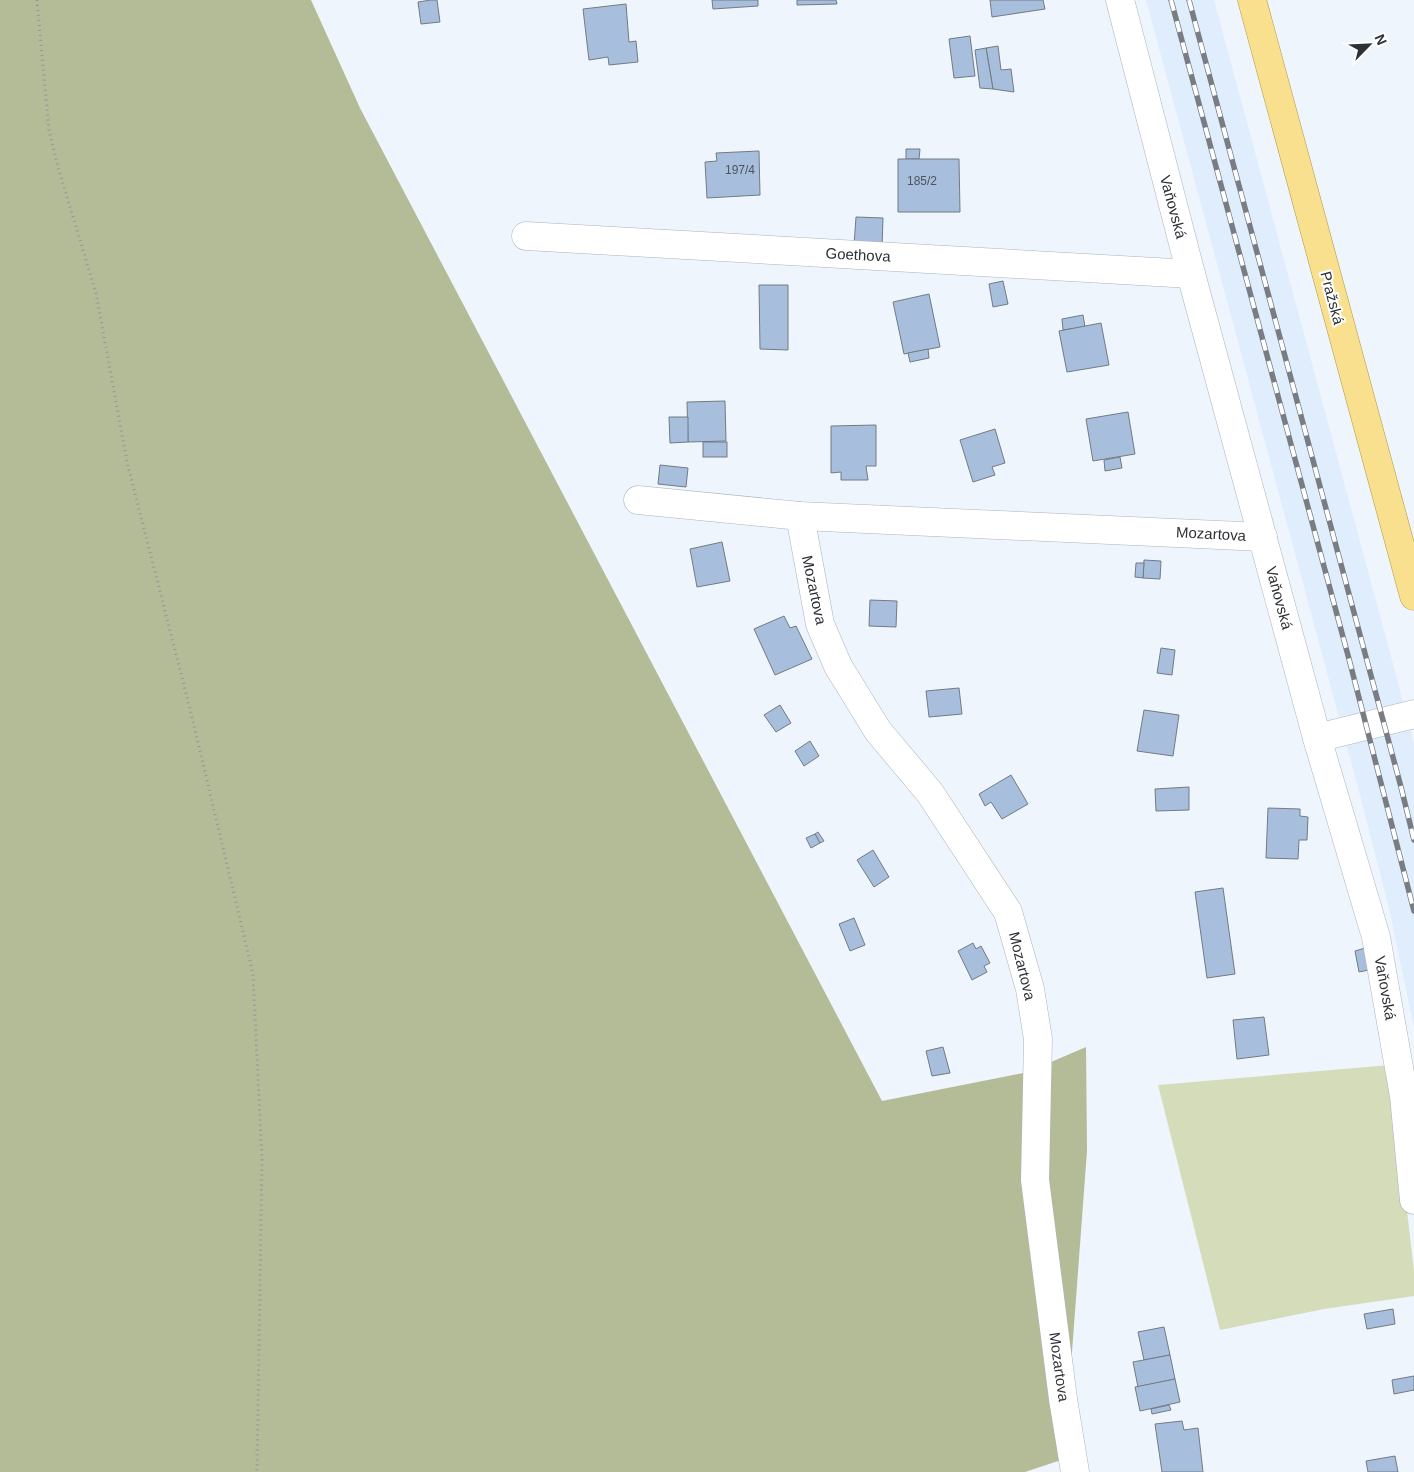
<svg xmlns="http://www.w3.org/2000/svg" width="1414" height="1472" font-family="Helvetica,sans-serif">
<rect width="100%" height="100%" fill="#eef5fd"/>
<!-- built -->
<path fill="#e0edfd" d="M1146,0H1214L1389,649L1414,743V1028L1389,908L1361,799Z"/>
<!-- green -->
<path fill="#d5dcba" d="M1390,1065L1414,1271V1296L1324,1309L1220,1330L1158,1085Z"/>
<!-- forest -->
<path fill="#b4bb97" d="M0,0H311L360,108L882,1101L1028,1072L1086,1047L1087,1151L1064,1459L1025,1472H0Z"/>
<!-- building -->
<g fill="#a7bfdc" stroke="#737a83">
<path d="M431,0H437L440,22L421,24L418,2Z"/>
<path d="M712,0H758V6L713,9Z"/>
<path d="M797,0H836L837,4L797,5Z"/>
<path d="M990,0H1043L1045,9L992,17Z"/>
<path d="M626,4L629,42L636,41L638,62L609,65L608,57L589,60L583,9Z"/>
<path d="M970,36L975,76L954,78L949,39Z"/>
<path d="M998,46L1001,70L1011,69L1014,92L993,89L986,48Z"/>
<path d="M986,48L993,89L980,88L975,50Z"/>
<path d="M906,149H920L919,159H906Z"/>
<path d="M759,151L760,195L707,198L705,162L717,161L716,153Z"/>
<path d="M898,159H959L960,212H898Z"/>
<path d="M856,217L883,218L882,247L854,245Z"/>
<path d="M1003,281L1008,304L993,307L989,284Z"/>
<path d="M759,285H788V350L760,349Z"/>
<path d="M929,294L940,347L904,354L893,302Z"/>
<path d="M1083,315L1085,327L1063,330L1062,319Z"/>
<path d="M1101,323L1109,365L1067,372L1059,331Z"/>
<path d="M928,349L929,358L910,362L908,353Z"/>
<path d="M725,401L726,441L688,442L687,402Z"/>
<path d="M1128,412L1135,454L1093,461L1086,419Z"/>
<path d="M669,417H688V442L670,443Z"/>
<path d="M876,425V466H866L868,480H841V472L831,473V426Z"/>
<path d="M995,429L1005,463L992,467L995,475L973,482L960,440Z"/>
<rect x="703" y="442" width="24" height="15"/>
<path d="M1120,457L1122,468L1105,471L1104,460Z"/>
<path d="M660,465L688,468L686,487L658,484Z"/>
<path d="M722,542L730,581L697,587L690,549Z"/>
<path d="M1144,560L1161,561L1160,579L1143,578Z"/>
<path d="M1136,563H1144L1143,578L1135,577Z"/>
<path d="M870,600L897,601L896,627L869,626Z"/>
<path d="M784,616L790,628L796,626L812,659L775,675L754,629Z"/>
<path d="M1161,648L1175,650L1172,675L1157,673Z"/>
<path d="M959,688L962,714L929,717L926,691Z"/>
<path d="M780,705L791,723L776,732L764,715Z"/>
<path d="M1144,710L1179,715L1173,756L1137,751Z"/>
<path d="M810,741L819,756L804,766L795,751Z"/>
<path d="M1011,775L1028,804L1002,819L991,802L985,806L979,794Z"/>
<path d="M1189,787V810L1156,811L1155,789Z"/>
<path d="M1268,808L1300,809V816L1308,817L1307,840H1299L1298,859L1266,858Z"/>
<path d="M818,832L824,841L820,843L815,834Z"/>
<path d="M815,834L820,843L811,848L806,838Z"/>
<path d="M873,850L889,877L874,887L857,860Z"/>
<path d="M1223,888L1235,974L1207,978L1195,892Z"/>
<path d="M854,918L865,945L850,951L839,924Z"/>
<path d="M973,943L976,949L981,946L990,963L984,966L987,972L972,980L958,951Z"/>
<path d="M1365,948L1369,970L1359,972L1355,951Z"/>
<path d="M1264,1017L1269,1055L1237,1059L1233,1020Z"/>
<path d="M943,1047L950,1073L932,1076L926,1051Z"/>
<path d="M1393,1309L1395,1324L1367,1329L1364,1314Z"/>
<path d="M1164,1327L1170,1355L1144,1360L1138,1332Z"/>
<path d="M1170,1355L1175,1379L1138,1387L1133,1362Z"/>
<path d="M1414,1376V1390L1394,1394L1392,1380Z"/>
<path d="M1175,1379L1180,1402L1140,1411L1135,1387Z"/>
<path d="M1169,1405L1171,1410L1152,1414L1151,1409Z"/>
<path d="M1182,1421L1184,1430L1198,1428L1203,1472H1162L1155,1424Z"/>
<path d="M1395,1456L1398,1472H1368L1366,1461Z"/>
</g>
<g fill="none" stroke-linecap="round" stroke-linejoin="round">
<!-- minor casing -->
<g stroke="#abb3bd" stroke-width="29">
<g id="minor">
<path d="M1120,0L1191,274L1317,738L1376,937L1404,1096L1414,1200"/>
<path d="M526,236L1191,274"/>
<path d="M638,500L800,516L1263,537"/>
<path d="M800,516L820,624L838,666L878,731L930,793L1008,912L1030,989L1038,1039L1035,1180L1063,1399L1075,1472"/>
<path d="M1317,738L1414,714"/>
</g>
</g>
<!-- major casing -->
<g stroke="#af953e" stroke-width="29">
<path id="major" d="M1252,0L1414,596"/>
</g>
<!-- path -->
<path stroke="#91969c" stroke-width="3" stroke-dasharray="1 4" stroke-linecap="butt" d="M37,0L49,130L58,167L96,293L127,462L190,709L253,974L262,1160L257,1472"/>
<!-- minor -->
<use href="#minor" stroke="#fff" stroke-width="28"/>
<!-- major -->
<use href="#major" stroke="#f9e08f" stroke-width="28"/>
<!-- rail casing -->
<g stroke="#797d83" stroke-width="5.5">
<g id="rail">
<path d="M1171,0L1349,659L1414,911"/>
<path d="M1189,0L1401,787L1414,840"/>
</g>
</g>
<!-- rail -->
<use href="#rail" stroke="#fff" stroke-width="4" stroke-dasharray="11" stroke-linecap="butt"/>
</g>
<g text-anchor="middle" stroke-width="4" stroke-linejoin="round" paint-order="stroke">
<!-- number labels -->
<g font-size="12" fill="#4c545e">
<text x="740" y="174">197/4</text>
<text x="922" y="185">185/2</text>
</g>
<!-- street labels -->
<g font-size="15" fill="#2d3034" stroke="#fff">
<text transform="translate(1173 207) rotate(75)" y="5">Vaňovská</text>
<text transform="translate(858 255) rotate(3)" y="5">Goethova</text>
<text transform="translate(1332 298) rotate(75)" y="5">Pražská</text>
<text transform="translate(1211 534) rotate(3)" y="5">Mozartova</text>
<text transform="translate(814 590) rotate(78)" y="5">Mozartova</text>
<text transform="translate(1279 598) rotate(75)" y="5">Vaňovská</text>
<text transform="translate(1022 966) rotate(76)" y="5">Mozartova</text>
<text transform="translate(1385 988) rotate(80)" y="5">Vaňovská</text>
<text transform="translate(1059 1367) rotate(82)" y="5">Mozartova</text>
</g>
</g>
<!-- north arrow -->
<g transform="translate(1369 45) rotate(66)" stroke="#ffffff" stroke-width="4" paint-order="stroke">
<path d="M0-4L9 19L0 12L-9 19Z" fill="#2d3034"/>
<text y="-8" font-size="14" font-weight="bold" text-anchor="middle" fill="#2d3034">N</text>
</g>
</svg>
